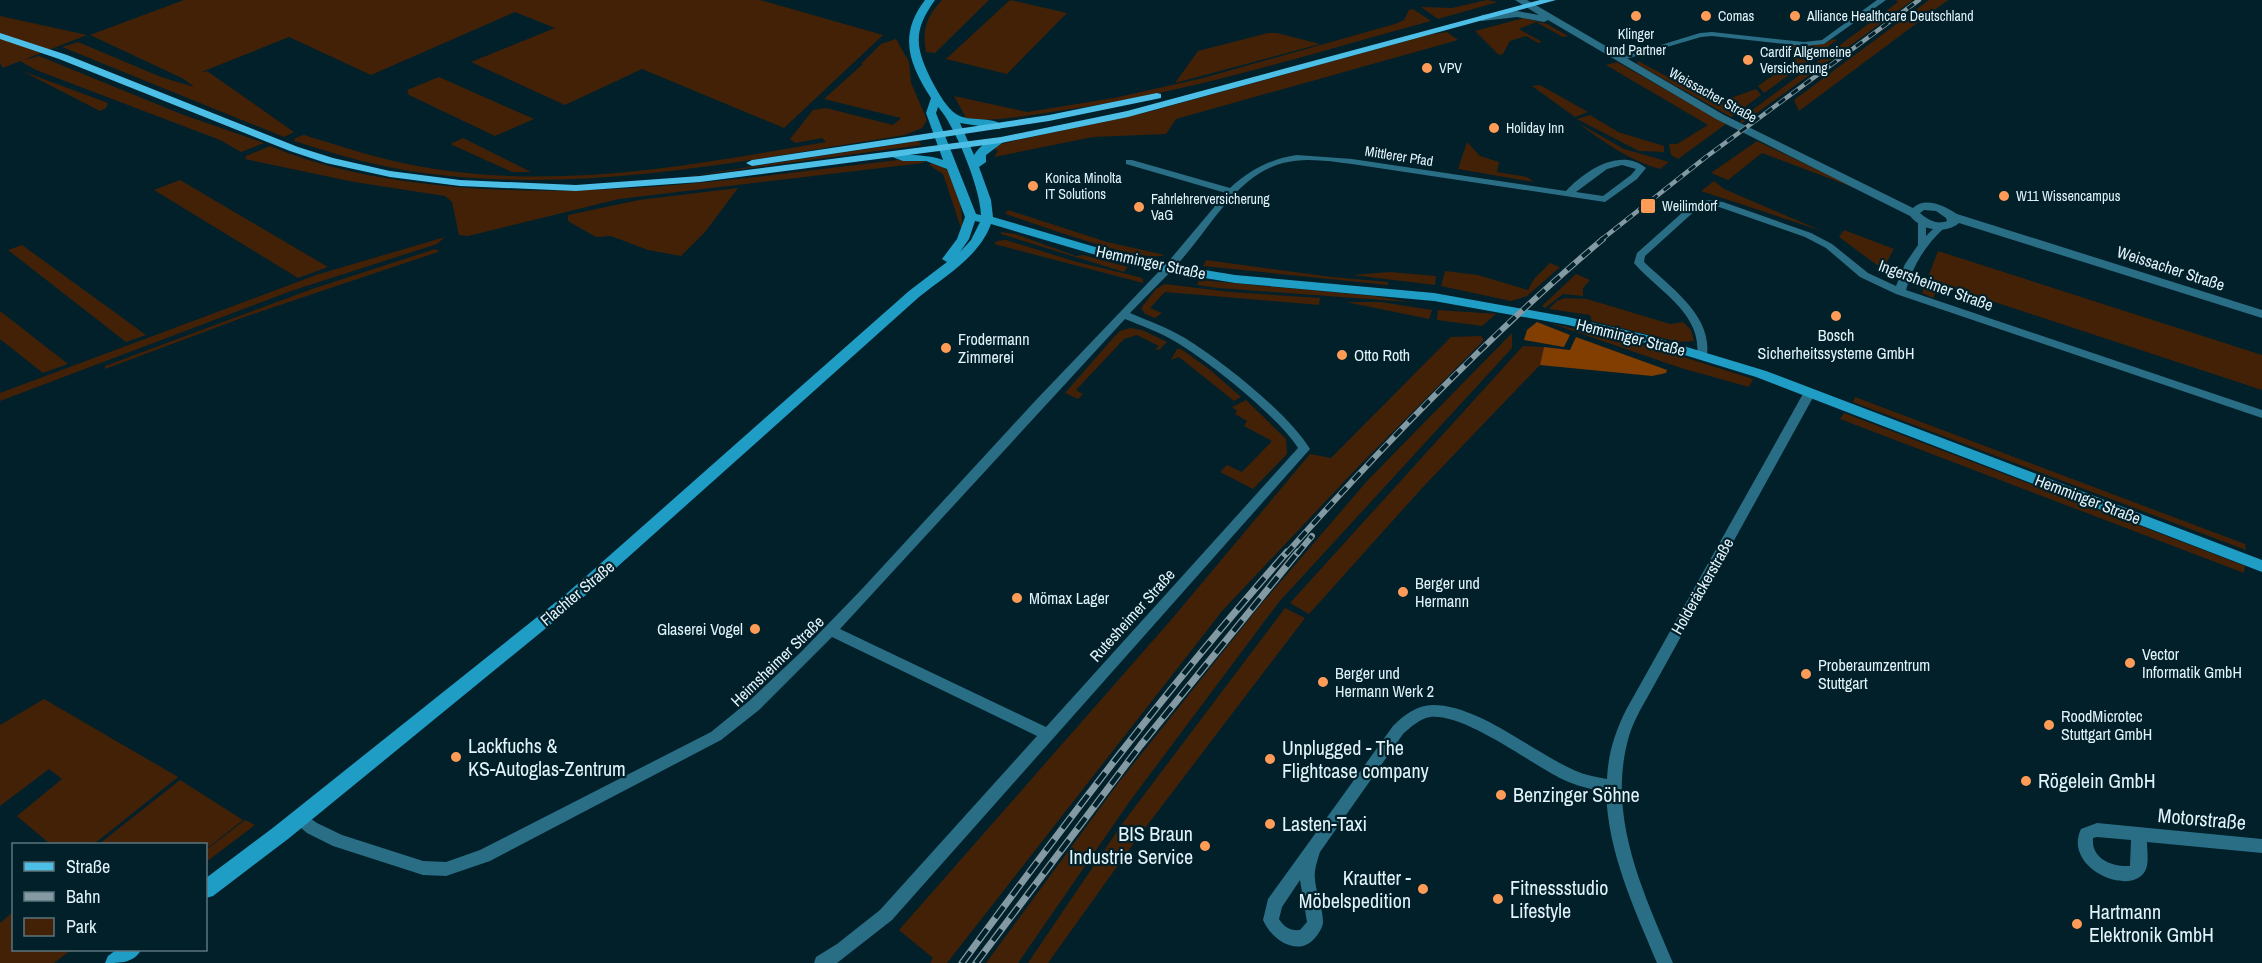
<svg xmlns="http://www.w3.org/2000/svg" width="2262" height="963" font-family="'Archivo Narrow',sans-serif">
<rect width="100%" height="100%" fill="#02202a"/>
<!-- green -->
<g fill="#432107">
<path d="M184,0H760L883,35L784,128L642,69L565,105L471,62L555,28L515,12L371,75L289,37L199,73L207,71L294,132L284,137L62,47L78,42L161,77L194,87L184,79L90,35Z"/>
<path d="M942,0H989L935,53L926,52C922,30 926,17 942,0Z"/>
<path d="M1010,0L1067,13L1007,74L946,59Z"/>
<path d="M1487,0L1498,2L1438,19L1421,7L1452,8Z"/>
<path d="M1896,0H1913L1743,123L1740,122L1751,111L1898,2Z"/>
<path d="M1929,0H1948L1799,111L1794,100Z"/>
<path d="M1413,9L1431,21C1313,53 1194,91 1072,109C1035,114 1000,122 964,119L965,116L954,96L1027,112L1114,98L1203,78L1395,24L1404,20L1409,10Z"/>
<path d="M0,16L87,35L23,60L39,56L181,114L264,143L241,152L220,140L36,70L20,61L3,68L0,63Z"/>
<path d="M1524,18L1547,24L1568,36L1563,37L1536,22L1519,29L1542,42L1538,43L1526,36L1510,41L1503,54L1499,55L1475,31Z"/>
<path d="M1447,32L1458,40L1176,119L1166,134L1093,137L994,157L998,151L993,148L1000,144L1148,112L1428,35Z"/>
<path d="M1268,33H1277L1320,44L1175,83L1198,51Z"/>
<path d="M896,39L909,62L911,83L927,120L922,128L905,135C745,160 580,196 417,172C375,166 335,154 294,141L295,138L304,135C343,147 382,160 423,167C556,191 694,165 826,142L822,138L795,143L790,139L813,110L826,108L893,125L901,118L824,99L863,64H861L881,44Z"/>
<path d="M1833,39L1837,40L1764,93L1758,86L1795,60L1788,57L1793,44H1824Z"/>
<path d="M1638,61L1698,93L1728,99L1756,89L1761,95L1731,117L1637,64Z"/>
<path d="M1617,62L1726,124L1678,159L1671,155L1669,144H1677L1708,125L1606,65Z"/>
<path d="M22,71L108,103L106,108L100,111Z"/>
<path d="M439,77L534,119L495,136L409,95L407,90Z"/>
<path d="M1540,85L1588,112L1575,117L1532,86Z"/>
<path d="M1590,115L1618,132L1664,146V152L1639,151L1577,119Z"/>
<path d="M1578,123L1624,149L1669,162L1660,169C1628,160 1604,142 1578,123Z"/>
<path d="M463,138L531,172H512L450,144Z"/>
<path d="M919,141L921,145L677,178Z"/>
<path d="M1757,141L1860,190L1762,153L1728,180L1711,173Z"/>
<path d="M1467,142L1480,156L1499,162L1497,172L1527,177L1534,182L1458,169Z"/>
<path d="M270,146C320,167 375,178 428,184C589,203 748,177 907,159L926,161L923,163L619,199L468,236L459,235L452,202L445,196L354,182L245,159L246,156Z"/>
<path d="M932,163C936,165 943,166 946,169C959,179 963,216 962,231L943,174L929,165Z"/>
<path d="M180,180L328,267L298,278L154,190Z"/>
<path d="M1714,181L1724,189L1822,231L1701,191Z"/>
<path d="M738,188L705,232L681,256L648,250L611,236L596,237L568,221V215L639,200Z"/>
<path d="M1008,210L1107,242L1165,255C1142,264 1034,223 1005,214Z"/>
<path d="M1844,230L1894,249L1884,267L1881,268L1839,237Z"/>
<path d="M1001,232L1015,234L1076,256L1083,255L1128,267L1124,272L1001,234Z"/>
<path d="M445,237L437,244L291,291L0,401V393L316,275Z"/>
<path d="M1006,240L1077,262L1139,277L1143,279V283L994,244L997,241Z"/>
<path d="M22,245L146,335L126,342L8,250Z"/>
<path d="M435,249L439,251L438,252L247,316L105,369V366L312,289Z"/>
<path d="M1938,251L2262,355V390L1940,284L1933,298L1922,293Z"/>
<path d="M1206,260L1332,277L1388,282V285L1203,266Z"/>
<path d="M1550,263L1560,267L1527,296L1511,301L1441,286L1445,271L1478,275L1528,290L1534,279Z"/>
<path d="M1390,272L1436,276L1435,285L1352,275Z"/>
<path d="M1576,274L1590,280L1583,288V296L1563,294L1545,308L1542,306Z"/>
<path d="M1199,280L1374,296L1410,302L1218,288L1197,285Z"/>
<path d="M1165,284L1230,292L1320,298L1319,305L1165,292L1150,308L1162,313L1155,318L1145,314L1141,308L1156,289Z"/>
<path d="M1565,298L1587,299L1670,324L1683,322L1691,330L1694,341L1679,342L1592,321L1590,315L1549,309L1557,301Z"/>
<path d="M1346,302H1380L1432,310L1429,319Z"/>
<path d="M1438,310L1496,314L1482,326L1437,320Z"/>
<path d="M0,311L68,364L43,373L0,339Z"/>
<path d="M1550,323L1655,348L1753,379L1749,387L1681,368Z"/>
<path d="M1130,328L1142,330L1167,342L1159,350L1155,349L1159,346L1137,335L1124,339L1076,390L1083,394L1078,399L1065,393L1114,337L1120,331Z"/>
<path d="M1512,333V348L1279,602L1130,801L1018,963H986L1119,782L1258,608L1368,480Z"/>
<path d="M1481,336L1484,340L1356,469L1223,610L947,963H930L933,958L899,930L1171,620L1310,454L1331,458L1451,337Z"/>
<path d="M1523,346L1544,347L1540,365L1423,487L1309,614L1290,603Z"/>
<path d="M1177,349H1181L1209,369L1241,397L1234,401L1179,357L1171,360Z"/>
<path d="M1855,397L2245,544L2246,550L1853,402Z"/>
<path d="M1246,400L1286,439L1287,454L1253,489L1220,472L1227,465L1242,472L1272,441L1244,426L1247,421L1235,414L1237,411L1232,407Z"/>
<path d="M1844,413L2245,566L2244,573L1840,419Z"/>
<path d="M1285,608L1305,618L1139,836L1048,963H1028L1122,824Z"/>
<path d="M44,699L178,777L94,844H50L17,816L62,779L49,769L0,806V725Z"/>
<path d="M180,780L243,820L206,849V844H99Z"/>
<path d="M245,820L255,825L206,862V850Z"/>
<path d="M13,912L14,950H71L54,963H0V923Z"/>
</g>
<!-- forest -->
<g fill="#813e00">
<path d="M1537,322L1570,335L1564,347L1524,340L1527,330Z"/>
<path d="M1576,337L1667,370L1666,373L1652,376L1540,365L1544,347L1570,350Z"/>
</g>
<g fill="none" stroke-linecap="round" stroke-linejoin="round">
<!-- minor -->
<g fill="#2a6e86" fill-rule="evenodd">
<path d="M1877,0H1886L1824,44L1804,46L1712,36L1701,37L1619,61L1615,59L1700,33L1712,32L1804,42L1822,40Z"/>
<path d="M1297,155L1352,159L1566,191C1585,171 1620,147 1646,168L1637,179L1605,202L1352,164C1330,161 1305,157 1283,163C1239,175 1215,220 1187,253C1170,274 1149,293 1130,313C1149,321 1168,328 1185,338C1222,361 1288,413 1310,449L892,920L837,963H814L816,957L837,944L880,910L1037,736L832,637L759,710L721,740L490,861L446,876L423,875L333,846L307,833L295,823L292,818L295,813L300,811L317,823L342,835L423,861L446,862L480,850L711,732L749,701L800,653L862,589L1036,400L1168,262L1226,193L1126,164V160H1132L1230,188C1250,170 1270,159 1297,155ZM1622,165L1636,169L1631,175L1603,196L1576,192L1607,169ZM1125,319C1142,326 1160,332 1176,342C1208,361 1279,417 1298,448L1046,727L840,629Z"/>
<path d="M1709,200L1723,202L1811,233L1832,244L1868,273L1896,286L1905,264L1918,245V218H1924L1926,220V236L1938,224H1944V228C1925,246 1913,265 1906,290L2262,410V418L1896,294L1860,277L1826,248L1805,237L1719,207L1709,206L1698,208L1645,256L1644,262C1670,287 1712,315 1707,355L1702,358L1698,357L1697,355C1702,313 1658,291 1634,263L1637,253L1692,204Z"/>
<path d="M1810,388L1816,392L1647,698C1640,710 1633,723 1629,736C1606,816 1643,891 1673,963H1657C1634,908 1608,853 1606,792C1591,789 1576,786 1562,779C1529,763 1465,713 1430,717C1419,719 1411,727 1403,734L1320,852C1318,858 1316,864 1315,871C1313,887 1323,905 1323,922C1323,926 1320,931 1318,934C1301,960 1272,941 1263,920L1268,899L1393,726C1404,715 1417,705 1433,705C1479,705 1534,753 1576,771C1585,775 1596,777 1607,779C1608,754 1615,732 1626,710L1804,392ZM1300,880L1307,922L1300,930C1290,931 1284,927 1279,919L1282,907Z"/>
<path d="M2097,823L2262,839V853L2147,842C2147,850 2149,862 2146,869C2134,899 2062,869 2081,829ZM2097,837L2131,840L2130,866C2112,867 2091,859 2093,838Z"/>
</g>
<!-- tertiary -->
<path fill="#2a6e86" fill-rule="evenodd" d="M1515,0H1527L1724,115L1913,208C1925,196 1945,206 1957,214L2262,310V318L1959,223C1945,235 1921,230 1910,216L1716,119L1548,20L1544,22L1517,17L1482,21L1477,18L1482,15L1517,11L1539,15ZM1924,210L1936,211L1946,218L1947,221C1937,225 1928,220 1920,213Z"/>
<!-- secondary -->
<g fill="#1f9dc4" fill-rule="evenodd">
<path d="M925,0H935C911,33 916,50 934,85C939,94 947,108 956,114C970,123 991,115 1004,126L999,129L960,123L974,155C980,145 993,136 1005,138L1006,140L986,155V162L979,167L991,200L993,217L1119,254L1168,264L1235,275L1434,293L1568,317L1647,335L1766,371L2262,560V572L1756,377L1639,341L1568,325L1434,301L1235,283L1168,272L1113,260L991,224C979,257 945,276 919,297L578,602L288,839L213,896L206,898V878L274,827L566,594L909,291L947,262L942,259L957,239L965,217L947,169L926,161H903L887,155L893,152C910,156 927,154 943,160L926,113L931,98C909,64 898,35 925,0ZM938,107C955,125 981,190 981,215L976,214L936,113ZM975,221L980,222L971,240L960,252L969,239Z"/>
<path d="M116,950H141C134,963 120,963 105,963L108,956Z"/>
</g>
<!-- primary -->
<g fill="#4dbfe7" fill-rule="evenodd">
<path d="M1540,0H1556L1128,117L1001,143L700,182L576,191L460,186L390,177L326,163L290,151L59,59L0,39V33L67,55L298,147L333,158L390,171L460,180L576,185L700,176L1001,137L1127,111Z"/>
<path d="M1157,93L1161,94V98L1049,121L752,166L746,163L752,160L1049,115Z"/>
</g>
<!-- rail-far2 casing -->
<g stroke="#849aa2" stroke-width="4.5">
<path id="rail-far2" d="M1601,240L1706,157L1919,0"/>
</g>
<!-- rail-far1 casing -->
<g stroke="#849aa2" stroke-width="6">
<g id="rail-far1">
<path d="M1286,554C1385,443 1489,335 1603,239"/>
<path d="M1297,554L1312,536"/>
</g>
</g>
<!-- rail casing -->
<g stroke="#849aa2" stroke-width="7">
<g id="rail">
<path d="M962,963C1066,822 1171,683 1287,552"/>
<path d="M976,963L1140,746L1298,552"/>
</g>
</g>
<!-- rail-far2 -->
<use href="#rail-far2" stroke="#02202a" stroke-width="3" stroke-dasharray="8" stroke-linecap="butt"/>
<!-- rail-far1 -->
<use href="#rail-far1" stroke="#02202a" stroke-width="4" stroke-dasharray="10" stroke-linecap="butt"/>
<!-- rail -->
<use href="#rail" stroke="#02202a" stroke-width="4.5" stroke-dasharray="14" stroke-linecap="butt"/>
</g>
<!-- markers -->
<g fill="#fe9c57" stroke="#02202a" stroke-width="2">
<circle cx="1636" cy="16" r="6"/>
<circle cx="1706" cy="16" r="6"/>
<circle cx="1795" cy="16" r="6"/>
<circle cx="1748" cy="60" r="6"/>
<circle cx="1427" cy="68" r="6"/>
<circle cx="1494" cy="128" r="6"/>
<circle cx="1033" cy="186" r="6"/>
<circle cx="2004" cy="196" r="6"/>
<rect x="1640" y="198" width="16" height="16" rx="3"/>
<circle cx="1139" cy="207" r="6"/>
<circle cx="1836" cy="316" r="6"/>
<circle cx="946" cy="348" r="6"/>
<circle cx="1342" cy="355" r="6"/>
<circle cx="1403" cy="592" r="6"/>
<circle cx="1017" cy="598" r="6"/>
<circle cx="755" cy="629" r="6"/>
<circle cx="2130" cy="663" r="6"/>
<circle cx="1806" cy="674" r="6"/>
<circle cx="1323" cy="682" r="6"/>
<circle cx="2049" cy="725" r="6"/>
<circle cx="456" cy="757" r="6"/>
<circle cx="1270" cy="759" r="6"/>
<circle cx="2026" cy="781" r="6"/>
<circle cx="1501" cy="795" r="6"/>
<circle cx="1270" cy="824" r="6"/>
<circle cx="1205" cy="846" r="6"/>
<circle cx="1423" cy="889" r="6"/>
<circle cx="1498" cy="899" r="6"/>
<circle cx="2077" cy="924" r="6"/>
</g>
<g text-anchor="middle" stroke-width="4.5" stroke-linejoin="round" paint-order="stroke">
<!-- far-poi labels -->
<g font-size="14" fill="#e2f3fa" stroke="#02202a" text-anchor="start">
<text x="1718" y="21">Comas</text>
<text x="1807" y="21">Alliance Healthcare Deutschland</text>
<text x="1636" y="39" text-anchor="middle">Klinger<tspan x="1636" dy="16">und Partner</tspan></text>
<text x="1760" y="57">Cardif Allgemeine<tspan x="1760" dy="16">Versicherung</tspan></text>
<text x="1439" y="73">VPV</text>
<text x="1506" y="133">Holiday Inn</text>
<text x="1045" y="183">Konica Minolta<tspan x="1045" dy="16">IT Solutions</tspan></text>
<text x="2016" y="201">W11 Wissencampus</text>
<text x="1151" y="204">Fahrlehrerversicherung<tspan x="1151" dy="16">VaG</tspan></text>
<text x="1662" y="211">Weilimdorf</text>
</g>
<!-- far-street labels -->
<g font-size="14" fill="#e2f3fa" stroke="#02202a">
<text transform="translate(1713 95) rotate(29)" y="5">Weissacher Straße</text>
<text transform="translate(1399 156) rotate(9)" y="5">Mittlerer Pfad</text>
</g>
<!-- street labels -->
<g font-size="16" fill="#e2f3fa" stroke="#02202a">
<text transform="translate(1151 262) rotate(12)" y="6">Hemminger Straße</text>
<text transform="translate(2171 268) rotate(18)" y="6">Weissacher Straße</text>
<text transform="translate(1936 285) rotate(20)" y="6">Ingersheimer Straße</text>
<text transform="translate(1631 337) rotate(14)" y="6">Hemminger Straße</text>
<text transform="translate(2088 499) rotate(21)" y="6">Hemminger Straße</text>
<text transform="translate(1702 586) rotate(-60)" y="6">Holderäckerstraße</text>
<text transform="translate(577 593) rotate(-40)" y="6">Flachter Straße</text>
<text transform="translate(1132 615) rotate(-48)" y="6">Rutesheimer Straße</text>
<text transform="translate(777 661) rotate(-44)" y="6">Heimsheimer Straße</text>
</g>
<!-- poi labels -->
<g font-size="16" fill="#e2f3fa" stroke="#02202a" text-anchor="start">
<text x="1836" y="341" text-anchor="middle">Bosch<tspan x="1836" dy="18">Sicherheitssysteme GmbH</tspan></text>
<text x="958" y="345">Frodermann<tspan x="958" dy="18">Zimmerei</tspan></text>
<text x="1354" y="361">Otto Roth</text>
<text x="1415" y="589">Berger und<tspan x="1415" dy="18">Hermann</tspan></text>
<text x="1029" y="604">Mömax Lager</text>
<text x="743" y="635" text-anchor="end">Glaserei Vogel</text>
<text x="2142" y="660">Vector<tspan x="2142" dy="18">Informatik GmbH</tspan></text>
<text x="1818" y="671">Proberaumzentrum<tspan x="1818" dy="18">Stuttgart</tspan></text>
<text x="1335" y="679">Berger und<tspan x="1335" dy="18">Hermann Werk 2</tspan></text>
<text x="2061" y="722">RoodMicrotec<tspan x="2061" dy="18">Stuttgart GmbH</tspan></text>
</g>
<!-- near-poi labels -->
<g font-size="20" fill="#e2f3fa" stroke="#02202a" text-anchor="start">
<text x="468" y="753">Lackfuchs &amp;<tspan x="468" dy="23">KS-Autoglas-Zentrum</tspan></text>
<text x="1282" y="755">Unplugged - The<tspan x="1282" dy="23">Flightcase company</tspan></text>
<text x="2038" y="788">Rögelein GmbH</text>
<text x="1513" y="802">Benzinger Söhne</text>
<text x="1282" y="831">Lasten-Taxi</text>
<text x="1193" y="841" text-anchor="end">BIS Braun<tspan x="1193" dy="23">Industrie Service</tspan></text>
<text x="1411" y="885" text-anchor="end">Krautter -<tspan x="1411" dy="23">Möbelspedition</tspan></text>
<text x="1510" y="895">Fitnessstudio<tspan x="1510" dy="23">Lifestyle</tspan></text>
<text x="2089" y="919">Hartmann<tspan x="2089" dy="23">Elektronik GmbH</tspan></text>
</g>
<!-- near-street labels -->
<g font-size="20" fill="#e2f3fa" stroke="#02202a">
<text transform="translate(2202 819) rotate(5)" y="7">Motorstraße</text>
</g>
</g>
<!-- legend -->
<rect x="12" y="843" width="195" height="108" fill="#02202a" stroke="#5c747d" stroke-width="1.5"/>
<rect x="24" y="862" width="30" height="9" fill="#4dbfe7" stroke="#5c747d" stroke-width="1.5"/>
<text x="66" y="873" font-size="18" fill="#e2f3fa">Straße</text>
<rect x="24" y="892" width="30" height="9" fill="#849aa2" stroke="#5c747d" stroke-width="1.5"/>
<text x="66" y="903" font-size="18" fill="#e2f3fa">Bahn</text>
<rect x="24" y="918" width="30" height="18" fill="#432107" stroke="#5c747d" stroke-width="1.5"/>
<text x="66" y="933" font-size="18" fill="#e2f3fa">Park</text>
</svg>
